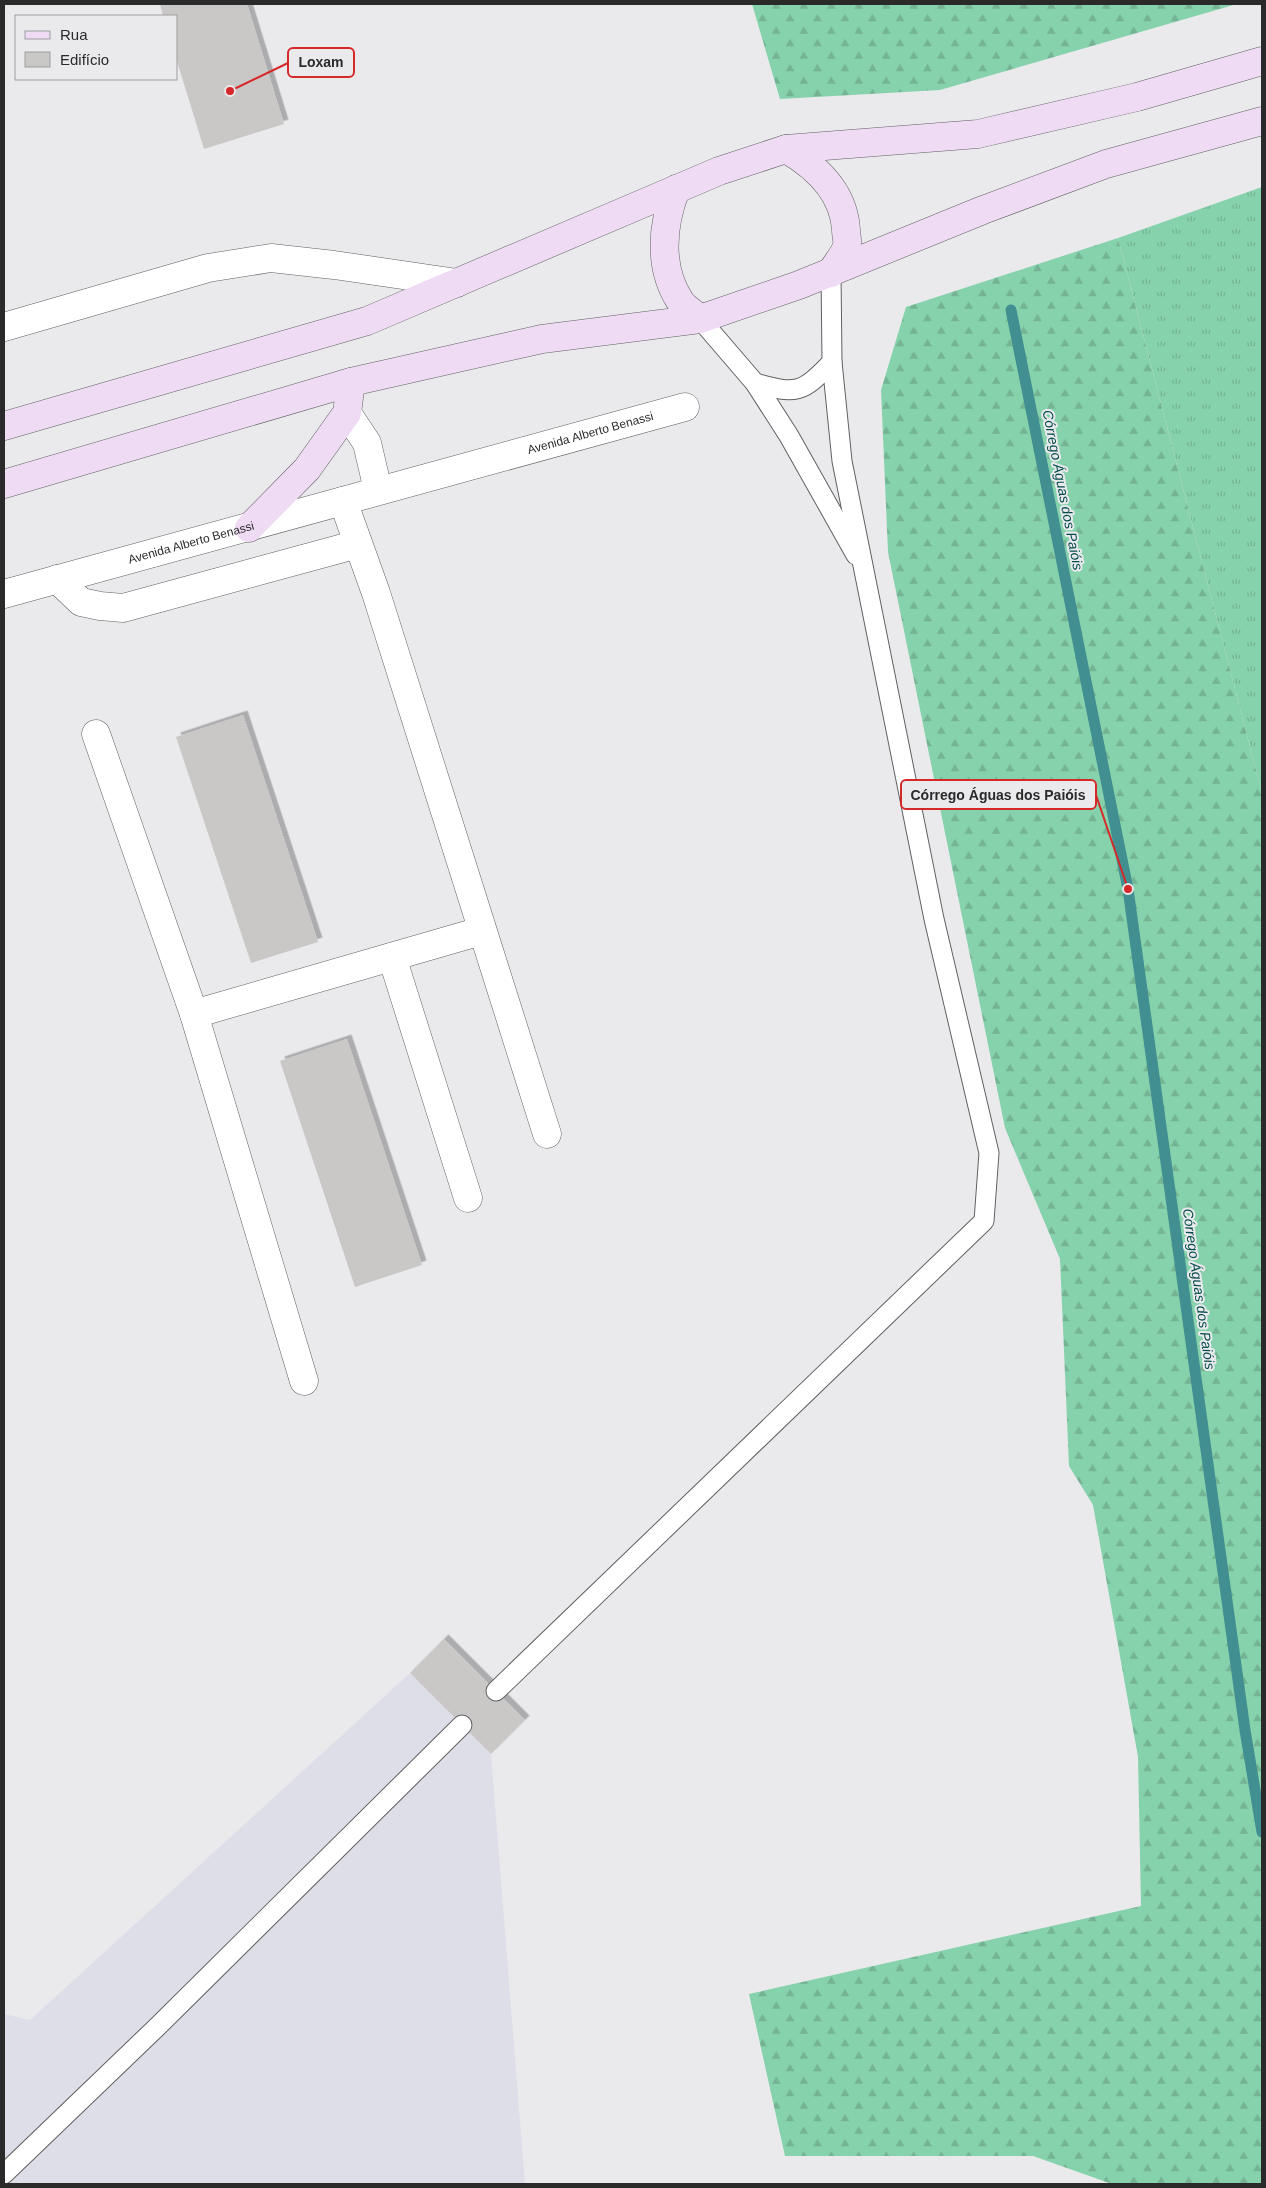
<svg xmlns="http://www.w3.org/2000/svg" width="1266" height="2188" font-family="Helvetica,sans-serif">
<defs>
<pattern id="grass-tufts" width="24" height="20" patternUnits="userSpaceOnUse" patternTransform="scale(1.25)"><rect width="24" height="20" fill="#86d2ac"/><path d="M3 7l-1-3M5 7V3M7 7l1-3M15 17l-1-3M17 17v-4M19 17l1-3" fill="none" stroke="#74b494"/></pattern>
<pattern id="forest-firs" width="22" height="20" patternUnits="userSpaceOnUse" patternTransform="scale(1.25)"><rect width="22" height="20" fill="#86d2ac"/><path d="M5 1l3.5 6h-7zM16 11l3.5 6h-7z" fill="#74b494"/></pattern>
<filter id="shadow"><feDropShadow dx="4.5" dy="-4.5" stdDeviation="0" flood-color="#0004"/></filter>
</defs>
<rect width="100%" height="100%" fill="#eaeaed"/>
<!-- built -->
<path fill="#dedee8" d="M410,1673L491,1754L525,2184H4V2014L30,2020Z"/>
<!-- grass -->
<path fill="url(#grass-tufts)" d="M1262,187V793L1118,238Z"/>
<!-- forest -->
<g fill="url(#forest-firs)">
<path d="M752,4H1237L940,90L780,99Z"/>
<path d="M1118,238L1262,793V2184H1112L1033,2156H785L749,1994L1141,1906L1138,1757L1093,1505L1069,1466L1060,1259L1005,1128L888,552L881,390L906,307Z"/>
</g>
<g fill="none" stroke-linecap="round" stroke-linejoin="round">
<!-- stream -->
<path stroke="#418f90" stroke-width="11" d="M1011,310L1128,889L1245,1730L1262,1832"/>
</g>
<!-- building -->
<g fill="#cac8c6" filter="url(#shadow)">
<path d="M160,4H247L284,124L204,149L176,58V16H163Z"/>
<path d="M243,715L318,942L251,963L176,737Z"/>
<path d="M347,1039L422,1265L355,1287L280,1061Z"/>
<path d="M444,1639L525,1720L491,1754L410,1673Z"/>
</g>
<g fill="none" stroke-linecap="round" stroke-linejoin="round">
<!-- lane casing -->
<g stroke="#606062" stroke-width="21">
<g id="lane">
<path d="M700,319L755,383L789,436L856,555"/>
<path d="M755,383C797,395 802,393 832,362"/>
<path d="M496,1691L984,1221L989,1153L934,919L842,461L832,362L831,273"/>
<path d="M4,2174L156,2028L462,1725"/>
</g>
</g>
<!-- street casing -->
<g stroke="#606062" stroke-width="29">
<g id="street">
<path d="M4,327L208,268L271,258L334,265L457,283"/>
<path d="M347,413L367,443L378,490"/>
<path d="M343,501L376,593L547,1134"/>
<path d="M57,579L81,602L100,606L123,608L358,544"/>
<path id="s1" d="M4,594L685,407"/>
<path d="M96,734L194,1014L304,1381"/>
<path d="M392,957L468,1198"/>
<path d="M194,1014L481,931"/>
</g>
</g>
<!-- secondary casing -->
<g stroke="#606062" stroke-width="29">
<g id="secondary">
<path d="M786,149C817,167 844,192 846,230C846,235 848,241 847,246C845,254 835,265 831,273"/>
<path d="M676,189C662,225 658,267 680,301C684,308 694,313 700,319"/>
<path d="M4,426L367,321L719,171L786,149L978,134L1137,97L1262,61"/>
<path d="M4,484L351,382L542,339L700,319L799,285L983,210L1106,164L1262,121"/>
<path d="M249,528L307,469L347,413L351,382"/>
</g>
</g>
<!-- lane -->
<use href="#lane" stroke="#fff" stroke-width="19"/>
<!-- street -->
<use href="#street" stroke="#fff" stroke-width="28"/>
<!-- secondary -->
<use href="#secondary" stroke="#efdcf4" stroke-width="28"/>
</g>
<g text-anchor="middle" stroke-width="4" stroke-linejoin="round" paint-order="stroke">
<!-- street labels -->
<g font-size="12" fill="#2a2a2b" stroke="#eaeaed">
<text dy="4" stroke="none"><textPath href="#s1" startOffset="608">Avenida Alberto Benassi</textPath></text>
<text dy="4" stroke="none"><textPath href="#s1" startOffset="194">Avenida Alberto Benassi</textPath></text>
</g>
<!-- water labels -->
<g font-size="14" font-style="italic" fill="#034a4a" stroke="#eaeaed">
<text transform="translate(1063 490) rotate(79)" y="5">Córrego Águas dos Paióis</text>
<text transform="translate(1199 1289) rotate(82)" y="5">Córrego Águas dos Paióis</text>
</g>
</g>
<!-- callouts -->
<path fill="none" stroke="#d62828" stroke-width="2" d="M230 91L288 63M1128 889L1096 795"/>
<g fill="#d62828" stroke="#eaeaed" stroke-width="2">
<circle cx="230" cy="91" r="5"/>
<circle cx="1128" cy="889" r="5"/>
</g>
<g fill="#eaeaed" stroke="#d62828" stroke-width="2">
<rect x="288" y="48" width="66" height="29" rx="5"/>
<rect x="901" y="780" width="195" height="29" rx="5"/>
</g>
<g font-size="14" text-anchor="middle" font-weight="bold" fill="#2a2a2b">
<text x="321" y="67">Loxam</text>
<text x="998" y="800">Córrego Águas dos Paióis</text>
</g>
<!-- border -->
<rect width="1266" height="2188" fill="none" stroke="#2a2a2b" stroke-width="10"/>
<!-- legend -->
<rect x="15" y="15" width="162" height="65" fill="#eaeaed" stroke="#9d9d9f"/>
<rect x="25" y="31" width="25" height="8" fill="#efdcf4" stroke="#9d9d9f"/>
<text x="60" y="40" font-size="15" fill="#2a2a2b">Rua</text>
<rect x="25" y="52" width="25" height="15" fill="#cac8c6" stroke="#9d9d9f"/>
<text x="60" y="65" font-size="15" fill="#2a2a2b">Edifício</text>
</svg>
